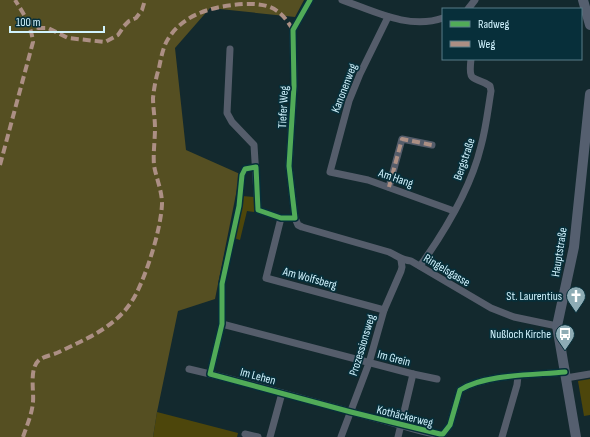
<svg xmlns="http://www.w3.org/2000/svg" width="590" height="437" font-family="'Sofia Sans Condensed',sans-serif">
<rect width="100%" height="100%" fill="#13292e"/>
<!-- green -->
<g fill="#4d460b">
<path d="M242,196L254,197V212L247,211L240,240L234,238Z"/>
<path d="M590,379V415L584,416L578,381Z"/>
<path d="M157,412L238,433L237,437H153Z"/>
</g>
<!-- forest -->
<path fill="#554f22" d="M0,0H304L295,17L210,8L175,48L186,150L240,174L215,299L178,311L157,412L153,437H0Z"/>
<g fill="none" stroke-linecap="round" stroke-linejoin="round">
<!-- minor -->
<g stroke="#555d6b" stroke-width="7">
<path d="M310,0L293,30L294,86L289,166L295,218L298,225L302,227L389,252C398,256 401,260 411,261L491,308L514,317L557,326"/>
<path d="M342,0C374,11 409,30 443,18"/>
<path d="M468,9L475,0"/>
<path d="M388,17L360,74L349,101L330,172L368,180L454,211"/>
<path d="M230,49L227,113L232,122L254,145L258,210L281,218H295"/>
<path d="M389,187L402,139L432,145"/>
<path d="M281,218L266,278L384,310"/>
<path d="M420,266C445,231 471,188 481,146C486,128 488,109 491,91L490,86C474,75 468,85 471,59"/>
<path d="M189,369L210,374"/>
<path d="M413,374L437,379"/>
<path d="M566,378L590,374"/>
<path d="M245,434L258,437"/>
<path d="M270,437L282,393"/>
<path d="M341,437L369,363L384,310L401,271L402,267L401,260"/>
<path d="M398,437L413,374L222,324L210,374C271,389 331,407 393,423C405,426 431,436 443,434L450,425L460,390C485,374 535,375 565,372"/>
<path d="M502,437L517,385L518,376"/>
</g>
<!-- secondary -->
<g stroke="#555f6f" stroke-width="10">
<path d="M583,0L590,25"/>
<path d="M576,437L557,326L574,247L590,94"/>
</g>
<!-- quiet -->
<g stroke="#ac8f84" stroke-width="4" stroke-dasharray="8 4" stroke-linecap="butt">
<path d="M28,20L38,28H48L68,38L105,42L118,35L124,26L129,21L136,18L142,10L145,0"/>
<path d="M0,165L33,42C31,25 24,14 15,0"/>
<path d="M389,187L402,139L432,145"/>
<path d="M23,437C27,425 32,414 33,402C34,390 29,369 39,360C44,356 53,355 59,352C90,337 121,325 137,292C148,270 161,228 162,204C162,190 156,178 154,165C153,153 155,140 155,128C155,118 153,108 153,98C154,88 156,77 159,68C161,58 163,47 168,39C184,13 215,6 243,4C269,3 280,8 293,30"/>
</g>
<!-- cycleway casing -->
<g stroke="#072f3a" stroke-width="8">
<path id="cycleway" d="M310,0L293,30L294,86L289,166L295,218H281L258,210L256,167L245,169L242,175L239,206L222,284V324L210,374L351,412L440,434H443L450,425L460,390C485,374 535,375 565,372"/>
</g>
<!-- cycleway -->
<use href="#cycleway" stroke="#51ab58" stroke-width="5"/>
</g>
<!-- icons -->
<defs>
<g id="church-pin" transform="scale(1)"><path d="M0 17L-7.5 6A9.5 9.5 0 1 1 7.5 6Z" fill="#8eacb5" stroke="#072f3a"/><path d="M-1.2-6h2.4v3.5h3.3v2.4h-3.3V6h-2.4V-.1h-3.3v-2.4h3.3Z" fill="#fff"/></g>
<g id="bus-pin" transform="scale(1)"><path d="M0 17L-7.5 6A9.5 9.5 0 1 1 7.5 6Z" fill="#8eacb5" stroke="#072f3a"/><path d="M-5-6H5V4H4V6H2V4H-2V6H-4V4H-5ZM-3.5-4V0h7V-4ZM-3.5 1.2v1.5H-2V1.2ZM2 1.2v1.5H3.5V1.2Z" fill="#fff"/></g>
</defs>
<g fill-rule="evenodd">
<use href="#church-pin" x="576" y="296"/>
<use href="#bus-pin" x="565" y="334"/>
</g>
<g text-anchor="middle" stroke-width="3.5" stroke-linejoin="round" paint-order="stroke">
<!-- street labels -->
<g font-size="12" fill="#d1f3fe" stroke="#072f3a">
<text transform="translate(344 88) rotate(-69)" y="4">Kanonenweg</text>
<text transform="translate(283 107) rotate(-87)" y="4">Tiefer Weg</text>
<text transform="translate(464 159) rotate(-71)" y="4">Bergstraße</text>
<text transform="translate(396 178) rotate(19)" y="4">Am Hang</text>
<text transform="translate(559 252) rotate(-81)" y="4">Hauptstraße</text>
<text transform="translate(447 270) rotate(31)" y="4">Ringelsgasse</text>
<text transform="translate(310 278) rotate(15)" y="4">Am Wolfsberg</text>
<text transform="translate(362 345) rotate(-73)" y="4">Prozessionsweg</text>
<text transform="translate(394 358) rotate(15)" y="4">Im Grein</text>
<text transform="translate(258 376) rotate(15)" y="4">Im Lehen</text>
<text transform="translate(405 416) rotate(14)" y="4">Kothäckerweg</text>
</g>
<!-- poi labels -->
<g font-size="12" fill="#d1f3fe" stroke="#072f3a" text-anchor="end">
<text x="562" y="300">St. Laurentius</text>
<text x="551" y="338">Nußloch Kirche</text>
</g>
</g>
<!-- legend -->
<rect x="442" y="8" width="140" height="52" fill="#072f3a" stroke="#587d88"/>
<rect x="450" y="21" width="20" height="6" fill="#51ab58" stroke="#587d88"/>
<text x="478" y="28" font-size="12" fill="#d1f3fe">Radweg</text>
<rect x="450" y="41" width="20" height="6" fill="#ac8f84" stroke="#587d88"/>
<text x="478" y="48" font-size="12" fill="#d1f3fe">Weg</text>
<!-- scale -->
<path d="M10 26v6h94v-6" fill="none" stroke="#d1f3fe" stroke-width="2"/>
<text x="16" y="26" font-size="12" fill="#d1f3fe" stroke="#072f3a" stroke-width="3" paint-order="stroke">100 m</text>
</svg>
